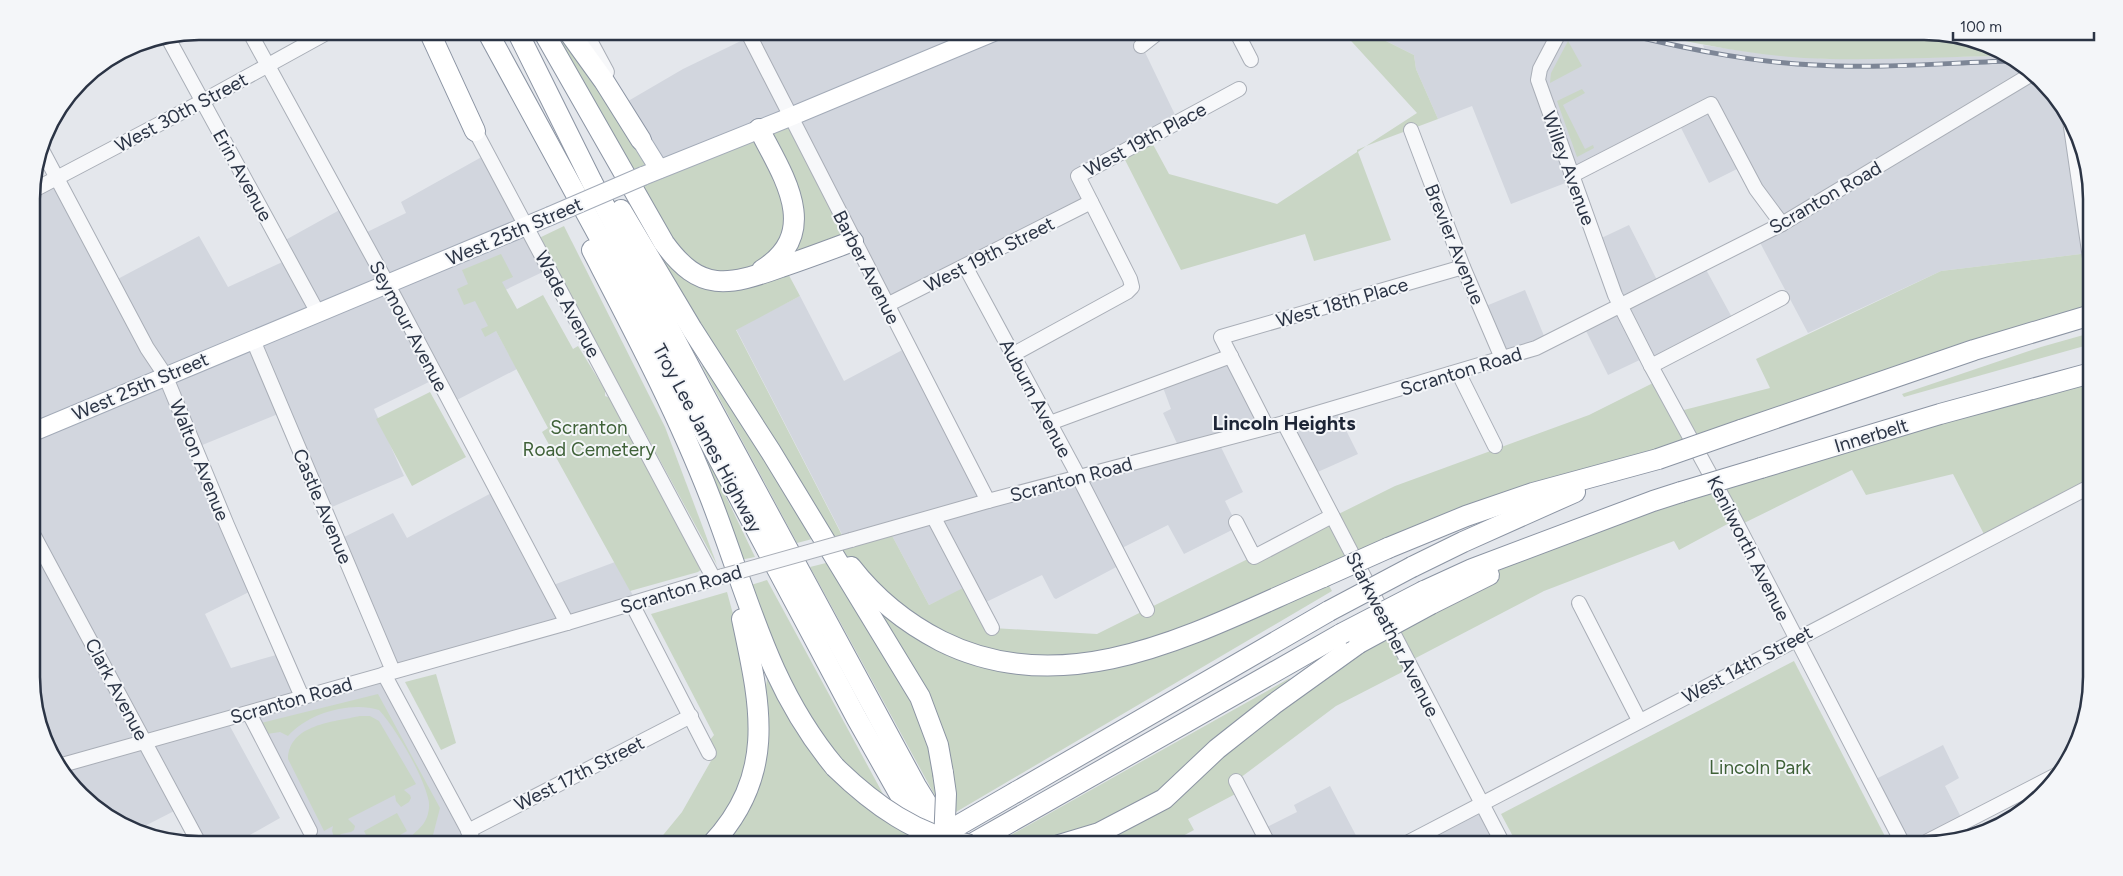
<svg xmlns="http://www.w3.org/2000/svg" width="2123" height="876" font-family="Figtree,sans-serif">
<rect width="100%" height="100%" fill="#e4e7ec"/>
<!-- built -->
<g fill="#d2d6de">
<path d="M748,31H805L808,37L820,31H1160L1142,46L1178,121L1078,175L1091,202L887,305L853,241L659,169L623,104L683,69L749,37Z"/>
<path d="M1366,31H1613L1705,51L1703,45L1758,53L1829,59L2001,56L2050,89L2070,120L2089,253L1941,271L1808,333L1757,237L1782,224L1743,166L1709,183L1678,122L1573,180L1511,204L1472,106L1438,119L1416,69L1414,55Z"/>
<path d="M487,154L549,269L480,302L517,369L451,403L437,378L374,409L404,476L325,510L283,412L195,448L255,589L205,614L231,668L283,653L302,697L384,674L476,845H300L314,837L249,713L226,719L280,818L232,845H200L180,808L137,830L73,787L34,709L32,191L57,178L112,282L199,236L228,287L289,259L280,243L345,207L361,235L406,213L401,202Z"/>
<path d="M1629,225L1660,286L1703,264L1735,323L1651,366L1646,357L1608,375L1583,325L1620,306L1595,241Z"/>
<path d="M1525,290L1547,343L1502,358L1481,308Z"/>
<path d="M800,296L844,381L908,347L988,501L1180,450L1163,413L1171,409L1161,382L1231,356L1267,427L1218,441L1243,492L1225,501L1238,527L1184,554L1168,525L1116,551L1122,564L1056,599L1054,598L1042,575L980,605L969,586L929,605L889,530L846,542L736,329Z"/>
<path d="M1335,408L1358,454L1311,475L1284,423Z"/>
<path d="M497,490L548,587L615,562L637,603L393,671L338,540L393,513L407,538Z"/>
<path d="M1943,745L1959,778L1945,786L1964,823L1922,844H1903L1870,782Z"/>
<path d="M1330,786L1361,845H1269L1261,830L1297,812L1294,805Z"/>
<path d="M1481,803L1503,844L1403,845Z"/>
</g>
<!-- green -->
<g fill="#c9d6c5">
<path d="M552,31H585L659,169L790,117L853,241L784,266L800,296L736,330L845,541L889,530L929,605L969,585L992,628L1097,634L1395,486L1589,415L1659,380L1676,412L1770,388L1756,359L1941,271L2089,253L2079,135L2090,177L2091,315L1533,493L1096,663L959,649L855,572L654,264L673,256Z"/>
<path d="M1342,31H1366L1414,55L1416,69L1438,119L1366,146L1358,152L1391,240L1314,261L1305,234L1181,270L1121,152L1149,137L1169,174L1277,204L1357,152V150L1366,146L1417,113Z"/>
<path d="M1639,31H1924L1978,40L2001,56C1944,57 1887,60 1830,59C1766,58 1701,45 1639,31Z"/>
<path d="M1568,41L1582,66L1550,83L1551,73Z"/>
<path d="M1582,89L1585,93L1563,105L1585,149L1593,145L1594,148L1577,157L1557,101Z"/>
<path d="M564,226L665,427L717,565L539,238Z"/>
<path d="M501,254L513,277L502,282L517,309L543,295L573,349L578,346L605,390V396L613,399L703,568L698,572L630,591L542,432L548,428L496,331L485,337L481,329L488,326L475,301L464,305L457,289L468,284L462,270Z"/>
<path d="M2087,334L2088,345L1904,397L1902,394L2041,347Z"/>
<path d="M704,365L816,538L797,543L702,366Z"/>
<path d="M2091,373V486L1987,540L1953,474L1866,495L1852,470L1738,526L1735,520L1679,550L1674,541L1544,591L1408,662L1410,668L1336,706L1236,781L1241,791L1188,819L1194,830L1166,845H1059L1117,825L1284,696L1489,575L1653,501Z"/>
<path d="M430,392L466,457L412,486L376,419Z"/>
<path d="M702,447L755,557L740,560L699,449Z"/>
<path d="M830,562L888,653L929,737L939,803L810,567Z"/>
<path d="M767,580L889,805L826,746L778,660L751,585Z"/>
<path d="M1328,584L1332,591L956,812L949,749L940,722L866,594L1028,673L1305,596Z"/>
<path d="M727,592L739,636L752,738L737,794L721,820L696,845H655L682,812L716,752L710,740L714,735L651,614Z"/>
<path d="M1794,661L1889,844H1517L1501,814Z"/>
<path d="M436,674L456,743L441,750L405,682Z"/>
<path d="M1290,678L1288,682L1164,790L1125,815L1058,838L1015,842L1002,840Z"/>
<path d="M767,679C776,694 783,709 791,723C819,770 864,815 914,836L903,843L870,840H841L804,845H722L764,701Z"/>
<path d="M378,694L440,808L433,835L426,845H409L407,841C414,832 423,828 427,817C429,811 430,804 428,798C422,773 396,729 379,710C351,701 308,713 288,736L280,732L267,734L261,723Z"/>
<path d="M360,716H370L379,721L416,784L404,790L410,795L411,798L409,802L401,807L396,801L395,795L348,819L355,826L354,830L351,832L341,834L338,837H334L332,831L333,826L324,831L288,759C289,724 334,722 360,716Z"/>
<path d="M397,813L407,831L383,845H371L364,831Z"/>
</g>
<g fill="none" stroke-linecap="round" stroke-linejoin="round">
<!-- minor casing -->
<g stroke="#a9aeb7" stroke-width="16">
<g id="minor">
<path d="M249,31L394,296L567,623"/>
<path d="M585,31L607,72"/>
<path d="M747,31L988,501"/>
<path d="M1236,31L1251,60"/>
<path d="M1560,31L1540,69L1538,80L1615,295L1651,366L1735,520L1903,844"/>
<path d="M168,38L318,313"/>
<path d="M1141,46L1160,31"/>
<path d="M2070,120L2091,265"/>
<path d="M471,123L714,579"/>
<path d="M1411,130L1463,267L1502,358"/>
<path d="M42,150L147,348L165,375L227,525L302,697"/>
<path d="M1571,176L1711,104L1756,189L1782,224"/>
<path d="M32,191L203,101L330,31"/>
<path d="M965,266L1074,468L1147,610"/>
<path d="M887,305L1091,202"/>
<path d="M253,340L393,671"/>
<path d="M1012,355L1127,292L1132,287L1130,279L1078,176L1239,89"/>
<path d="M1651,366L1782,298"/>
<path d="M1458,372L1495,446"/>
<path d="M1050,423L1231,356"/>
<path d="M1284,423L1503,844"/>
<path d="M1267,427L1221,337L1463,267"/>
<path d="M934,518L992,628"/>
<path d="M1236,522L1254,557L1332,516"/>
<path d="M33,534L200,845"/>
<path d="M851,540L988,501L1284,423L1536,348L1782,224L2030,75"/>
<path d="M1579,603L1639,720"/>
<path d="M632,604L709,753"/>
<path d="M384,674L476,845"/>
<path d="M249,713L310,831"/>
<path d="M62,765L567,623L723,576"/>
<path d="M1236,781L1269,845"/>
<path d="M468,831L691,716"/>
<path d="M1922,844L2060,773"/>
<path d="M1403,845L2091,486"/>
</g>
</g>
<!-- major casing -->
<g stroke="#a3abb8" stroke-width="20">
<g id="major">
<path d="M641,140L659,169"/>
<path d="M643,176L790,117L996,31"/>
<path d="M33,432L550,216"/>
</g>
</g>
<!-- highway casing -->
<g stroke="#8b94a3" stroke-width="22">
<g id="highway">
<path d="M429,31L475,131"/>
<path d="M487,31L657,343L856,717L922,834"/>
<path d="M517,31L592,182L700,387L916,786L950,841"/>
<path d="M543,31L664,243C700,293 728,286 781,267C805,259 829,250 853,241"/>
<path d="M568,31L604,81L641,140"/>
<path d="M759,129C782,174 823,232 762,270"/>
<path d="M621,210L692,329L771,452L920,697L938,745L943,773"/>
<path d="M592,250C634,331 677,412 710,497C748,594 766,684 835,767"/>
<path d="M1741,430L1974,350L2091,315"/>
<path d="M1761,468L1940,414L2091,373"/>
<path d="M1388,548L1466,516L1533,493L1658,459"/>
<path d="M851,567C875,598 906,623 941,641C1071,706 1204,628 1323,577"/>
<path d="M1412,567L1463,542L1575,492"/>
<path d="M1424,591L1472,569L1653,501L1681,492"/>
<path d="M1431,604L1489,575"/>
<path d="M1016,792L1329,611"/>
<path d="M711,845C778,774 760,704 742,619"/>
<path d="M970,845L1341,634"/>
<path d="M1059,845L1099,833L1164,799L1217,749L1274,704L1359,643"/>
</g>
</g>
<!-- minor -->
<use href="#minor" stroke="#f7f8fa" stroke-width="14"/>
<!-- major -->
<use href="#major" stroke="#fff" stroke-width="18"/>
<!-- highway -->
<use href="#highway" stroke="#fff" stroke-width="20"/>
<!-- rail casing -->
<g stroke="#7d8696" stroke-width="5">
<path id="rail" d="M1613,31C1679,47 1746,62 1815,65C1879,69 1944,63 2009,61"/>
</g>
<!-- rail -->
<use href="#rail" stroke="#f4f6f9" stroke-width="3" stroke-dasharray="9" stroke-linecap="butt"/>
<!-- minor-bridge casing -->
<g stroke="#a9aeb7" stroke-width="16" stroke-linecap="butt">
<path id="minor-bridge" d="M723,576L851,540"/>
</g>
<!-- major-bridge casing -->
<g stroke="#a3abb8" stroke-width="20" stroke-linecap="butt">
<path id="major-bridge" d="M550,216L643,176"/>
</g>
<!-- highway-bridge casing -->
<g stroke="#8b94a3" stroke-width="22" stroke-linecap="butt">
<g id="highway-bridge">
<path d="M1658,459L1741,430"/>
<path d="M1681,492L1761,468"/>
<path d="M1323,577L1388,548"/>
<path d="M1329,611L1412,567"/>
<path d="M1341,634L1424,591"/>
<path d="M1359,643L1431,604"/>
<path d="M835,767C874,805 917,836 971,845"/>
<path d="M943,773L946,794L944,843"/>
<path d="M933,840L1016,792"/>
</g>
</g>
<!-- minor-bridge -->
<use href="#minor-bridge" stroke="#f7f8fa" stroke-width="14"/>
<!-- major-bridge -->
<use href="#major-bridge" stroke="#fff" stroke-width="18"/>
<!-- highway-bridge -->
<use href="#highway-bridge" stroke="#fff" stroke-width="20"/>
</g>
<g text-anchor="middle" stroke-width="4" stroke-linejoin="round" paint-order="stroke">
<!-- street labels -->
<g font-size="19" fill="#2b3445" stroke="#f4f6f9">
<text transform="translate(181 112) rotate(-28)" y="7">West 30th Street</text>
<text transform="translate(1145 139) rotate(-28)" y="7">West 19th Place</text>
<text transform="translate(1569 168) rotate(70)" y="7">Willey Avenue</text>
<text transform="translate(243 175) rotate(61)" y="7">Erin Avenue</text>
<text transform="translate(1825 197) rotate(-30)" y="7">Scranton Road</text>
<text transform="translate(514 231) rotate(-23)" y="7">West 25th Street</text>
<text transform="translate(1455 244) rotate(68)" y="7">Brevier Avenue</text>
<text transform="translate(989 254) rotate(-27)" y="7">West 19th Street</text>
<text transform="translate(867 267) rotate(63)" y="7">Barber Avenue</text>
<text transform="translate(1342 302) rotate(-16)" y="7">West 18th Place</text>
<text transform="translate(568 304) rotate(62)" y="7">Wade Avenue</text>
<text transform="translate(409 326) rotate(62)" y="7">Seymour Avenue</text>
<text transform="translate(1461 371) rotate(-17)" y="7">Scranton Road</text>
<text transform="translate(140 386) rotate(-23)" y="7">West 25th Street</text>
<text transform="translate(1036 398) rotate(62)" y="7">Auburn Avenue</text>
<text transform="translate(1871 435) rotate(-17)" y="7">Innerbelt</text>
<text transform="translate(708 438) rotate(62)" y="7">Troy Lee James Highway</text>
<text transform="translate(200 460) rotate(68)" y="7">Walton Avenue</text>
<text transform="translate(1071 479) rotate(-15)" y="7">Scranton Road</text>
<text transform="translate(323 506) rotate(67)" y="7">Castle Avenue</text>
<text transform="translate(1749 548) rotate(63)" y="7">Kenilworth Avenue</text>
<text transform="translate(681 589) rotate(-17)" y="7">Scranton Road</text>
<text transform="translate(1393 634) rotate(63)" y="7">Starkweather Avenue</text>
<text transform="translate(1747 664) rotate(-28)" y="7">West 14th Street</text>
<text transform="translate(117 689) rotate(62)" y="7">Clark Avenue</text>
<text transform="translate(291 700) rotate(-16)" y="7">Scranton Road</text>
<text transform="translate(579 773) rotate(-27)" y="7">West 17th Street</text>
</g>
<!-- park labels -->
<g font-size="19" fill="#3f6138" stroke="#f4f6f9">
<text x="589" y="434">Scranton<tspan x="589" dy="22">Road Cemetery</tspan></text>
<text x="1760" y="774">Lincoln Park</text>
</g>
<!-- neighbourhood labels -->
<g font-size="20" font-weight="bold" fill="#1d2536" stroke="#f4f6f9">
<text x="1284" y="430">Lincoln Heights</text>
</g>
</g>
<!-- crop -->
<path d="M0 0H2123V876H0ZM199 40H1924A159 159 0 0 1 2083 199V677A159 159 0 0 1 1924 836H199A159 159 0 0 1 40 677V199A159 159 0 0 1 199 40Z" fill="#f4f6f9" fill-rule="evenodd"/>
<path fill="none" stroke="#2b3445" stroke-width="2.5" d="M199 40H1924A159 159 0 0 1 2083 199V677A159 159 0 0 1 1924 836H199A159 159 0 0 1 40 677V199A159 159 0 0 1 199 40Z"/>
<!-- scale -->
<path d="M1953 32v8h141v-8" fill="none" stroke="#2b3445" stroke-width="2.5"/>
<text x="1960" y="32" font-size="15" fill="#2b3445" stroke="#f4f6f9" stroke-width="4" paint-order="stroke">100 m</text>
</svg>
